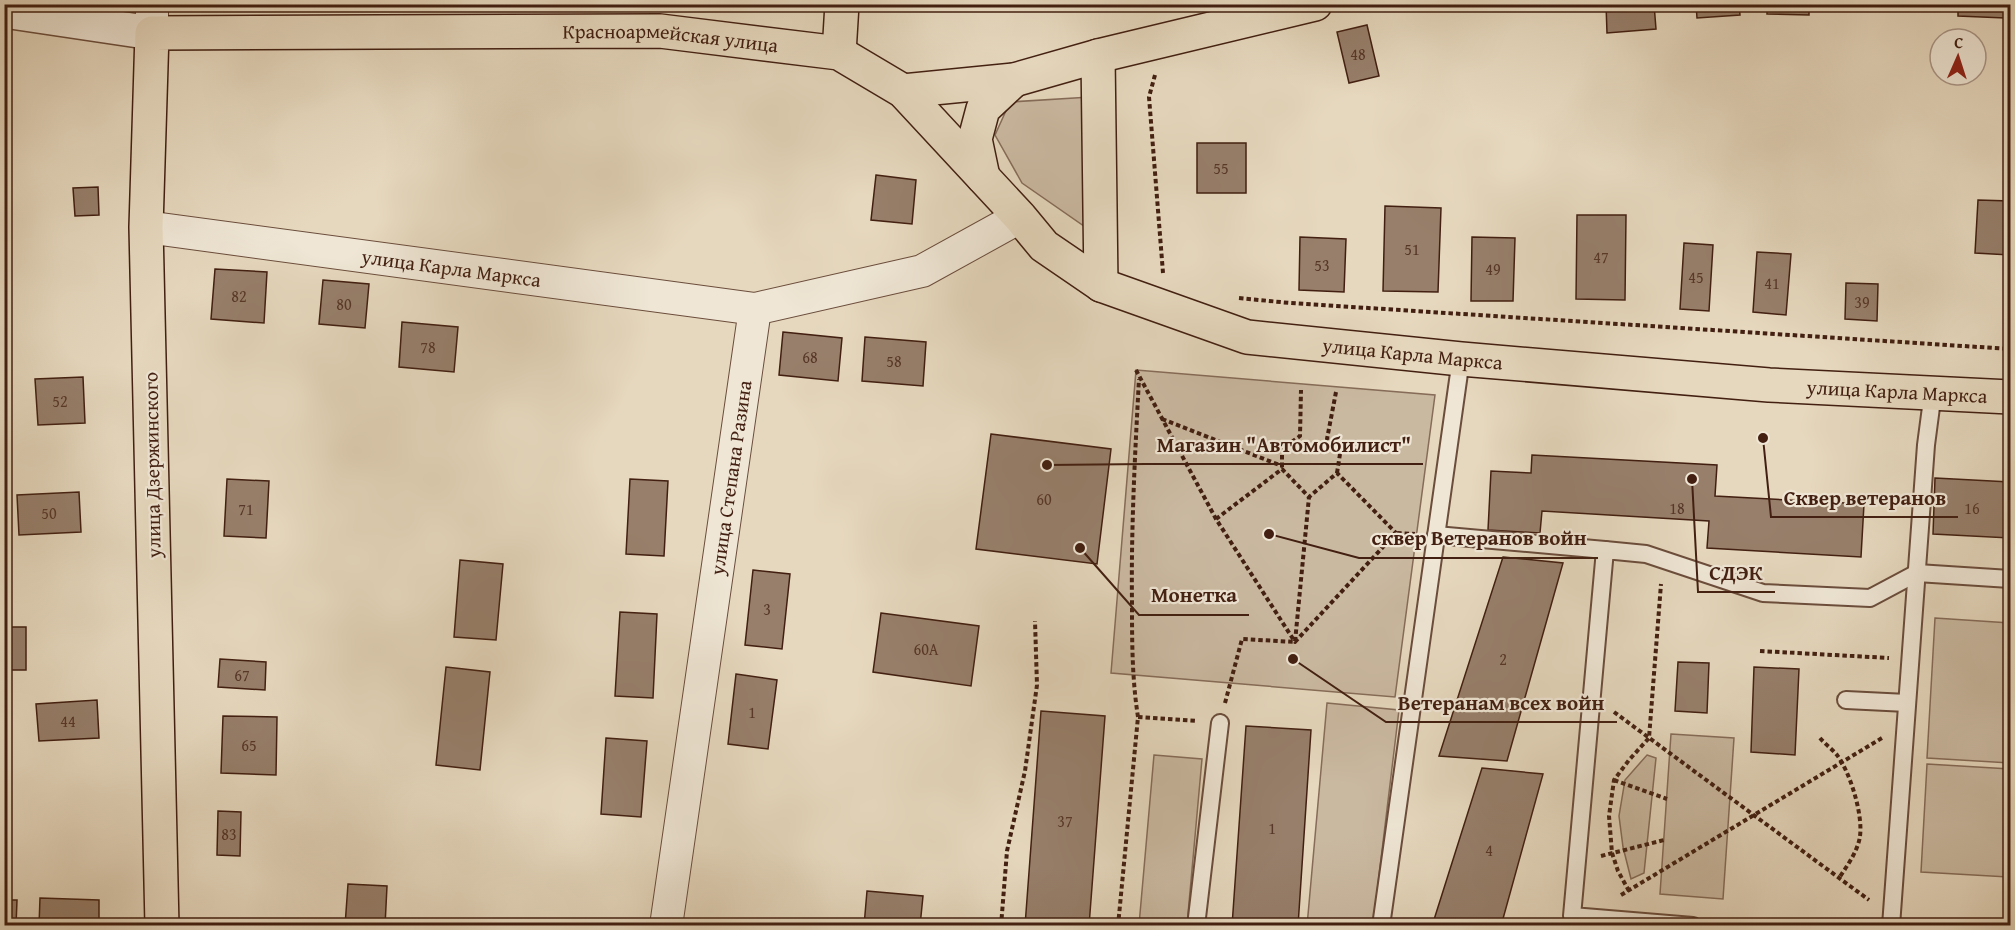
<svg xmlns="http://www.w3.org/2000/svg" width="2015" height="930" font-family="'Gentium Book Plus',serif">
<rect width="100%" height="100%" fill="#e6d8be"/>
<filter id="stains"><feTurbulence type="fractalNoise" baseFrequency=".00333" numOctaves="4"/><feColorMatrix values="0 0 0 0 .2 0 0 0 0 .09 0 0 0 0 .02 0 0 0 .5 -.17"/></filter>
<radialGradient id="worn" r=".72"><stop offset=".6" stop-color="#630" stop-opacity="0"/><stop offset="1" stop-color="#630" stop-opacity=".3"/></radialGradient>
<!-- green -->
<g fill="#cab9a1" stroke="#866c59" stroke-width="1.5">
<path d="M1090,97L1094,233L1022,183L995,135L1010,102Z"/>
<path d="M1136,370L1435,395L1395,697L1111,673Z"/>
<path d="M1935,618L2010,623V763L1927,758Z"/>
<path d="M1327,703L1399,710L1373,925L1307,926Z"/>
<path d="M1671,734L1734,738L1723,899L1660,894Z"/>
<path d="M1154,755L1202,759L1187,925H1139Z"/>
<path d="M1647,755L1656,758L1644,873L1631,879L1623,847L1619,816L1625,780Z"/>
<path d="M1927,764L2010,769V835L2008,877L1921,872Z"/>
</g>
<!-- building -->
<g fill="#977f6b" stroke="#421f11" stroke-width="1.5">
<path d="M1606,4H1654L1656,29L1607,33Z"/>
<path d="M1696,4H1739L1740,15L1697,18Z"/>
<path d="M1767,4H1809V15L1767,14Z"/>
<path d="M1958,4H2006L2005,18L1958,16Z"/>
<path d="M1367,25L1379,76L1349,83L1337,32Z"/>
<rect x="1197" y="143" width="49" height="50"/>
<path d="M876,175L916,180L912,224L871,220Z"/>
<path d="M98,187L99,215L75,216L73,188Z"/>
<path d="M1978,200L2010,201V255L1975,253Z"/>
<path d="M1385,206L1441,208L1438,292L1383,291Z"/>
<path d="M1577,215H1626L1625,300L1576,299Z"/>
<path d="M1300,237L1346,239L1344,292L1299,290Z"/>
<path d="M1472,237L1515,238L1513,301H1471Z"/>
<path d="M1684,243L1713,245L1709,311L1680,309Z"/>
<path d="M1757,252L1791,254L1786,315L1753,312Z"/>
<path d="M215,269L267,272L264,323L211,319Z"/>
<path d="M323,280L369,284L365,328L319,324Z"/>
<path d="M1846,283L1878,284L1877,321L1845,319Z"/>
<path d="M402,322L458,327L454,372L399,367Z"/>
<path d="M783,332L842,338L838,381L779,375Z"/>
<path d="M865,337L926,342L923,386L862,381Z"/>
<path d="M83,377L85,423L38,425L35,379Z"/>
<path d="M991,434L1111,449L1097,564L976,549Z"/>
<path d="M1532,455L1717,465L1715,496L1864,504L1861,557L1707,548L1709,521L1542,511L1540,533L1488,530L1491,471L1531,473Z"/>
<path d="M1935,478L2010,482V538L1933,534Z"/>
<path d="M227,479L269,481L266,538L224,536Z"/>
<path d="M630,479L668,481L664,556L626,554Z"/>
<path d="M79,492L81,532L19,535L17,495Z"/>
<path d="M1503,557L1563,563L1507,761L1439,756Z"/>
<path d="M460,560L503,564L496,640L454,637Z"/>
<path d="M753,570L790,574L782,649L745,645Z"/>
<path d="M620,612L657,614L653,698L615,696Z"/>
<path d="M881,613L979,626L971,686L873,672Z"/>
<rect x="4" y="627" width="22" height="43"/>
<path d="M220,659L266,662L265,690L218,687Z"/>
<path d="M1678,662L1709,663L1707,713L1675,711Z"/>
<path d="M446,667L490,672L480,770L436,765Z"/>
<path d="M1754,667L1799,669L1795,755L1751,752Z"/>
<path d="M736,674L777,680L768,749L728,744Z"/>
<path d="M97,700L99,738L39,741L36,704Z"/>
<path d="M1041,711L1105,716L1089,926H1025Z"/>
<path d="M223,716L277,717L276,775L221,773Z"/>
<path d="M1246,726L1311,730L1298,926H1232Z"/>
<path d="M606,738L647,741L641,817L601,814Z"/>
<path d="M1482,768L1543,774L1501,926H1432Z"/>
<path d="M218,811L241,812L240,856L217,855Z"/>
<path d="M348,884L387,886L385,926H345Z"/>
<path d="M867,891L923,896L920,926H864Z"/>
<path d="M40,898L99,900V926H39Z"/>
<path d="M4,900H17L16,926H4Z"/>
<path d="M263,924L293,925V926H263Z"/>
</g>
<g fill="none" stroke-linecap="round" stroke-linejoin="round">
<!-- service casing -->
<g stroke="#6b4d3c" stroke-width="20">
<g id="service">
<path d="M1436,535L1605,550"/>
<path d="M1846,700L1907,703"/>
<path d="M1196,926L1220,723"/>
<path d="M1381,926L1461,359"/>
<path d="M1693,926L1572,916L1605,550L1646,554L1763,593L1870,598L1917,573L2010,579"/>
<path d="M1891,926L1926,445L1933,392"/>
</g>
</g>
<!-- minor casing -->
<g stroke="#6b4d3c" stroke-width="34">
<g id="minor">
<path d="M152,4V33"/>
<path id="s1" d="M146,227L755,309"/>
<path id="s2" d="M666,926L755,309L922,271L1020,217"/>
</g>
</g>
<!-- tertiary casing -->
<g stroke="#6b4d3c" stroke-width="36">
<path id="tertiary" d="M4,11L152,33"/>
</g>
<!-- primary casing -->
<g stroke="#421f11" stroke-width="36">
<g id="primary">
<path d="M839,53L842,4"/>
<path d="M1098,56L1101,285"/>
<path d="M903,91L1014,80L1098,56L1315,4"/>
<path d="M983,177L975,139L983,109L1014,80"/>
<path id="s3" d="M162,926L146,227L152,33L660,31L839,53L903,91L1020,217L1044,246L1101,285L1247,337L1461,359L1769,385L2010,397"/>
</g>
</g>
<!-- path -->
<g stroke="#421f11" stroke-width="4" stroke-dasharray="4.5 3" stroke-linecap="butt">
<path d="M1155,75L1149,97L1163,273"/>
<path d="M1239,298L1290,303L2010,349"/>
<path d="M1136,370L1216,519L1295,642L1396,533L1415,534"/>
<path d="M1336,392L1327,439L1340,454L1337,473"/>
<path d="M1162,419L1282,466"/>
<path d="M1282,467V449L1300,436L1301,390"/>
<path d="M1216,519L1282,469L1309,497L1337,473L1396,533"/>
<path d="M1760,651L1889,658"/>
<path d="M1225,703L1242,639L1295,642L1309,497"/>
<path d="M1614,712L1869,900"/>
<path d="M1138,717C1132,679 1132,641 1132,603C1131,528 1135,454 1139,379"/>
<path d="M1820,738C1825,744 1832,749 1837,755C1850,772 1863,814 1860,836C1858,851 1847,866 1839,878"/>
<path d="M1614,780L1667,799"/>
<path d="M1601,856L1664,840"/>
<path d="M1629,891L1618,871L1612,853L1609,816L1614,780L1629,760L1649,738L1661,584"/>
<path d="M1621,895L1882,738"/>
<path d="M1001,926L1007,851L1025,771L1037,685L1035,621"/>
<path d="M1118,926L1138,717L1197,721"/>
</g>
<!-- service -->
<use href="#service" stroke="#efe6d5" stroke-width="16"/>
<!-- minor -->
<use href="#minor" stroke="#efe6d5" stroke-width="32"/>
<!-- tertiary -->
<use href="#tertiary" stroke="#efe6d5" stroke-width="33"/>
<!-- primary -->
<use href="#primary" stroke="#e6d8be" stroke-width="33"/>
</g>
<g text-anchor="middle" stroke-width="4.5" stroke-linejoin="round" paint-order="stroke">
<!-- number labels -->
<g font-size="16" fill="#573728">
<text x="1358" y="60">48</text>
<text x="1221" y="174">55</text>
<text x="1412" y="255">51</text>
<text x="1601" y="263">47</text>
<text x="1322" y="271">53</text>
<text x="1493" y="275">49</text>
<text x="1696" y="283">45</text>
<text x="1772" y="289">41</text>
<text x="239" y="302">82</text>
<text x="1862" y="308">39</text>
<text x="344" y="310">80</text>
<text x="428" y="353">78</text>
<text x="810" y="363">68</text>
<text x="894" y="367">58</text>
<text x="60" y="407">52</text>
<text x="1044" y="505">60</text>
<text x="1677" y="514">18</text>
<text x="1972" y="514">16</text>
<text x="246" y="515">71</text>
<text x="49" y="519">50</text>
<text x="767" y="615">3</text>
<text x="926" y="655">60А</text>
<text x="1503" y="665">2</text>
<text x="242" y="681">67</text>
<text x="752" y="718">1</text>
<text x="68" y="727">44</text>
<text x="249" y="751">65</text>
<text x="1065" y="827">37</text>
<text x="1272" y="834">1</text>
<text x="229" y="840">83</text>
<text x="1489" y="856">4</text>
</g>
<!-- street labels -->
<g font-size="20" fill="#421f11" stroke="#efe6d5">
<text dy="7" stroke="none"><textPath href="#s3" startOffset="1412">Красноармейская улица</textPath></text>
<text dy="7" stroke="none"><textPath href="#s1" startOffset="308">улица Карла Маркса</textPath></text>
<text dy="7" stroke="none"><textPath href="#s3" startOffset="2256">улица Карла Маркса</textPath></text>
<text dy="7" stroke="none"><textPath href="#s3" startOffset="2742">улица Карла Маркса</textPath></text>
<text transform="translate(152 465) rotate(-91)" y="7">улица Дзержинского</text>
<text dy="7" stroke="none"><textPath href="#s2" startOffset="453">улица Степана Разина</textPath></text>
</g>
</g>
<!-- callouts -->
<path fill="none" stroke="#421f11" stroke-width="2" d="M1047 465L1145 464H1423M1763 438L1771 517H1958M1269 534L1359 558H1598M1692 479L1698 592H1775M1080 548L1139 615H1249M1293 659L1386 722H1617"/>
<g fill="#421f11" stroke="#efe6d5" stroke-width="2">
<circle cx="1047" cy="465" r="6"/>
<circle cx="1763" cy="438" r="6"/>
<circle cx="1269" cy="534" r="6"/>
<circle cx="1692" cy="479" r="6"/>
<circle cx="1080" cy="548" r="6"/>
<circle cx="1293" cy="659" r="6"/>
</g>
<g font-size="21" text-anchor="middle" font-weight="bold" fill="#421f11" stroke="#efe6d5" stroke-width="4.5" stroke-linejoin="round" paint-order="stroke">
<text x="1284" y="452">Магазин "Автомобилист"</text>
<text x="1865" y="505">Сквер ветеранов</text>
<text x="1479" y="545">сквер Ветеранов войн</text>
<text x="1736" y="580">СДЭК</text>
<text x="1194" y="602">Монетка</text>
<text x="1501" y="710">Ветеранам всех войн</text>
</g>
<!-- margin -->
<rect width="2015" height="930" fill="none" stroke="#e6d8be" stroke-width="24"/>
<rect x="6" y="6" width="2003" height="918" fill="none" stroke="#421f11" stroke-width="3"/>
<rect x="12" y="12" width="1991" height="906" fill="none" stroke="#421f11" stroke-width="1.5"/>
<!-- north arrow -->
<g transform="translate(1958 57) rotate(3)"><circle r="28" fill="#efe6d5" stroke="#aa9687" stroke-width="1.5"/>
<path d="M0-4.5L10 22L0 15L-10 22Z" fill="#8f2418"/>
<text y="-9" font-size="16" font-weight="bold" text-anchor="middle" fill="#421f11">С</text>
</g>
<rect width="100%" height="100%" filter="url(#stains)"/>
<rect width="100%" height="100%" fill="url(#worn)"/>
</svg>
